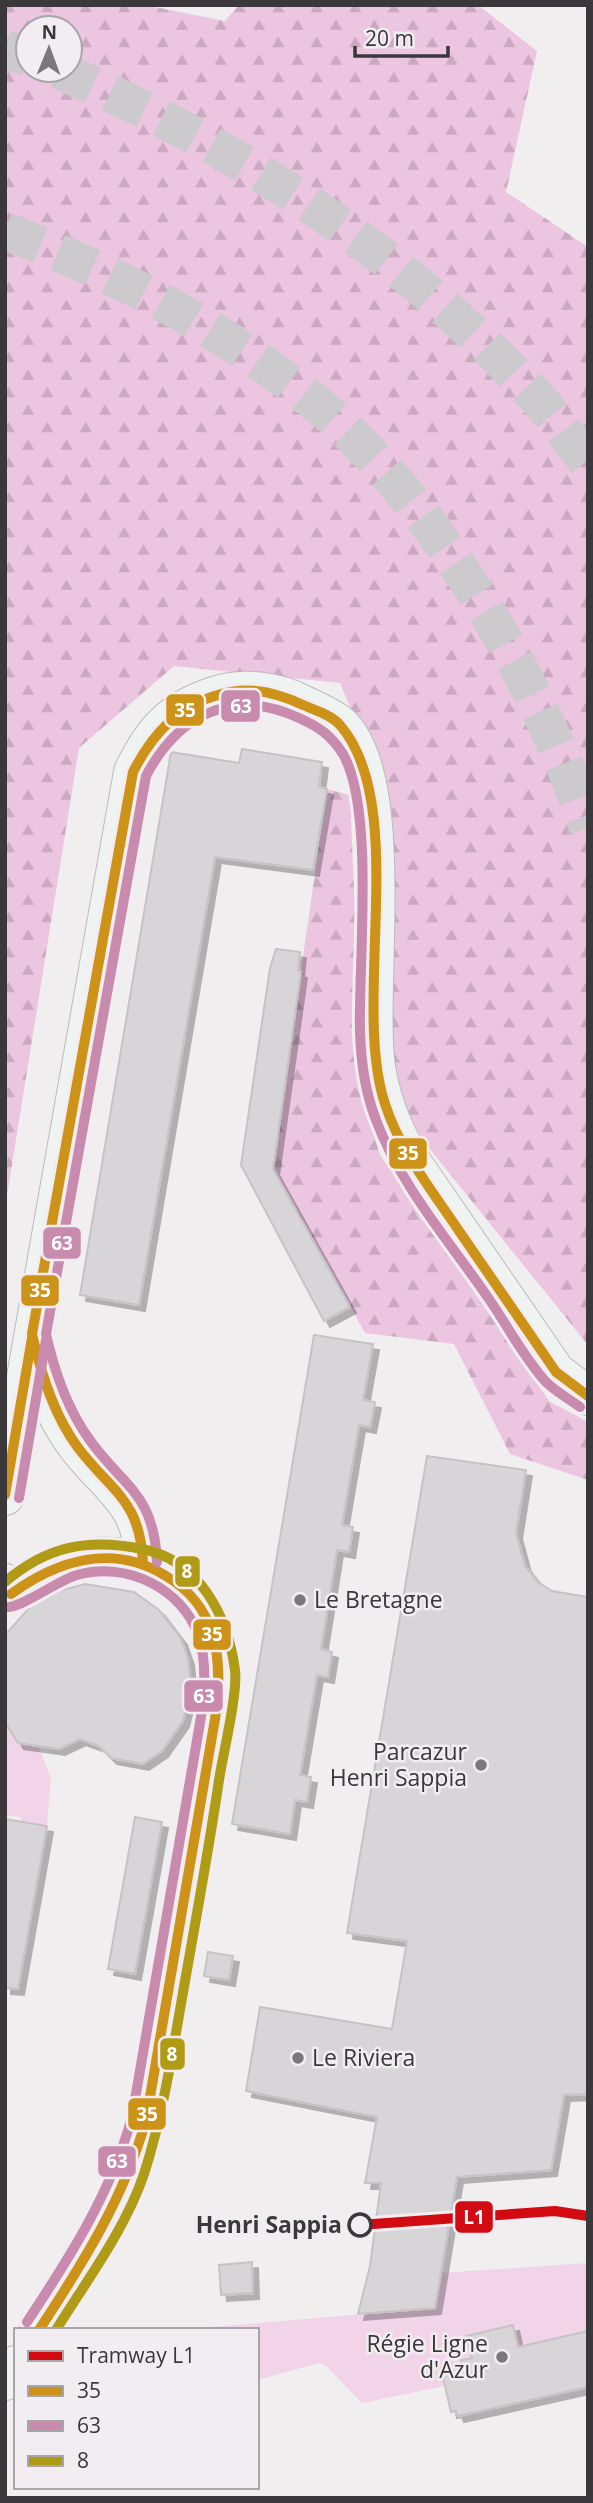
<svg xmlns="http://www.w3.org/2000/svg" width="593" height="2503" font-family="'Open Sans',sans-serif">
<defs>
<pattern id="forest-firs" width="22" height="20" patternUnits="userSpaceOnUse" patternTransform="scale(1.75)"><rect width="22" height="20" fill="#ecc5e0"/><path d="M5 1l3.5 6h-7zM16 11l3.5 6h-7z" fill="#cbaac1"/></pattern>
<filter id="shadow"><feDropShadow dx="6" dy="6" stdDeviation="0" flood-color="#0004"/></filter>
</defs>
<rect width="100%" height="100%" fill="#f1eef0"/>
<!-- green -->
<g fill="#f2d4e8">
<path d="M5,1722L18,1743L38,1746L51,1778L47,1826L21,1822V1817L5,1815Z"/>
<path d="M588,2263V2331L518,2347L466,2337L472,2358L461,2360V2364L441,2369L445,2386L362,2403L326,2366L319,2363L257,2380V2330H175L435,2308L441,2273Z"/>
</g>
<!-- forest -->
<g fill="url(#forest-firs)" fill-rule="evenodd">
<path d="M5,5H145L225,21L239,5H478L537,51L506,192L588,247V1345L395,1106L382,784L340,683L174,666L79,748L5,1208ZM28,28H70V70H28Z"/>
<path d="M327,789L350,795L363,1100L380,1155L549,1401L588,1422V1480L510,1454L454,1344L365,1333L276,1174L273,1166Z"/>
</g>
<!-- building -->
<g fill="#d7d5d7" stroke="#c5c3c4" stroke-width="2" filter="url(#shadow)">
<path d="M242,749L322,762L319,787L327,789L313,870L215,857L139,1305L80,1295L171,752L239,763Z"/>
<path d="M276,949L300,952L298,971L301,972L273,1169L350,1307L324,1321L241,1165L270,968Z"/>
<path d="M314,1335L373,1344L363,1400L375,1402L370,1427L359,1425L342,1525L353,1527L349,1552L337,1550L321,1649L332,1652L328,1677L317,1675L300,1775L311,1777L307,1802L295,1800L290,1834L232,1824Z"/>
<path d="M427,1456L526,1470L516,1533L525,1566L538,1582L552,1591L588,1597V2094L564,2095L551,2170L457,2177L435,2308L358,2314L370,2266L381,2183H365L377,2117L246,2091L260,2007L392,2029L407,1941L347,1933Z"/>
<path d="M85,1584L134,1592L159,1610L181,1639L188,1659L191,1689L183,1721L162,1751L143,1764L111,1758L99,1746L80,1739L59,1749L18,1743L5,1722V1635L31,1606L59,1591Z"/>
<path d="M135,1817L162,1822L135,1974L108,1969Z"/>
<path d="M5,1819L47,1826L18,1989L5,1988Z"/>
<path d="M208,1952L233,1956L229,1980L204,1976Z"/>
<path d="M252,2262L253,2293L221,2295L219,2265Z"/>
<path d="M513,2325L518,2347L588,2331V2387L458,2416L456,2411L451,2412L441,2368L461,2364V2360L472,2358L466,2336Z"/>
</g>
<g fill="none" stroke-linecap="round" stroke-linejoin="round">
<!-- highway-tunnel -->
<g stroke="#cccacc" stroke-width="38" stroke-dasharray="38 19" stroke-linecap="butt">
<path d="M5,49L28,57"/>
<path d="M58,70C237,147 394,246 528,388C550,410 568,438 588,462"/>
<path d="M5,231C117,274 225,329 318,405C437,503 539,683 588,828"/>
</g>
<!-- secondary casing -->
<g stroke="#bcbabb" stroke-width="40">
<g id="secondary">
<path d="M34,1343C40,1373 51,1407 68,1433C98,1482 146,1497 143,1563"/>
<path d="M5,1496L133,772C152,732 171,710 214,696C241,686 277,691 302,704C314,710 329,716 339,724C398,776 365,989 376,1067C381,1101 394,1132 411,1161L556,1372L588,1396"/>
<path d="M5,1583L11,1594C49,1564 100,1544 148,1566C184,1582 208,1607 216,1647C224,1686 214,1724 208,1762C198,1825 186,1888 175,1951C161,2024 157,2104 129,2174C106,2230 72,2279 39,2330"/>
<path d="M5,2381L16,2365"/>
</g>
</g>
<!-- secondary -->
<use href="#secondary" stroke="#eff4f3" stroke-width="38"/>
<!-- bus-1 casing -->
<g stroke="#f2edf0" stroke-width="16">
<g id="bus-1">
<path d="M5,1495L32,1338"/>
<path d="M143,1563C140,1500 113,1493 79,1449C54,1416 41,1374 32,1334L133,772C153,733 178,706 221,694C248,686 278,693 303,705C315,710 331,715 340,725C410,806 351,1002 385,1104C400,1150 430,1188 457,1228C490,1276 523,1324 556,1372L588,1396"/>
<path d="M11,1594C58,1560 113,1543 166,1576C188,1589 205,1609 212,1633C221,1661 219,1691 215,1719L146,2120C124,2198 83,2263 39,2330"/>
</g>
</g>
<!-- bus-2 casing -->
<g stroke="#f2edf0" stroke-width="16">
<g id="bus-2">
<path d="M19,1498L46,1340"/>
<path d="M157,1562C154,1493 124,1488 89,1439C67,1408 54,1370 46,1334L146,776C178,715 233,687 299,718C319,727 331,735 343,754C375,810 358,965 360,1032C361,1063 365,1092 376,1120C400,1185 450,1242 489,1299C507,1325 524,1358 546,1382C555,1391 569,1399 580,1407"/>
<path d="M5,1607C19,1610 58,1580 77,1575C126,1561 183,1588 199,1637C207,1663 205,1691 201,1717L132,2117C111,2193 70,2257 27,2322"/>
</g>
</g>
<!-- bus-3 casing -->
<g stroke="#f2edf0" stroke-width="16">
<path id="bus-3" d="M5,1582C47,1546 88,1538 142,1549C200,1560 228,1617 235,1670C238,1693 223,1754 219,1780C208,1855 194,1929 181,2004C171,2061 162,2118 144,2174C125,2230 87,2280 56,2330"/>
</g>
<!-- bus-1 -->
<use href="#bus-1" stroke="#cd9218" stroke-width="10"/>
<!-- bus-2 -->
<use href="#bus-2" stroke="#c88bae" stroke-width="10"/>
<!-- bus-3 -->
<use href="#bus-3" stroke="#b09b17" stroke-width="10"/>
<!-- tram-1 casing -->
<g stroke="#f2edf0" stroke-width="16">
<path id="tram-1" d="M359,2225L555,2211L588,2216"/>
</g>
<!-- tram-1 -->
<use href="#tram-1" stroke="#d20a11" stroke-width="10"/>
</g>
<!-- markers -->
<g fill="#7a787a" stroke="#f2edf0" stroke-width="2.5">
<circle cx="300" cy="1600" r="7"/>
<circle cx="481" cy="1765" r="7"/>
<circle cx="298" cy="2058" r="7"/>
<circle cx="502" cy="2357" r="7"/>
</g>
<circle fill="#f2edf0" stroke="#3a383a" stroke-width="3.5" cx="360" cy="2225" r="11"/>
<g text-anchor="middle" stroke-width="5" stroke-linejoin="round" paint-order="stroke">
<!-- poi labels -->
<g font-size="23" fill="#3a383a" stroke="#f2edf0" text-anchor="start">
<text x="314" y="1608">Le Bretagne</text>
<text x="467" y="1760" text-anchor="end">Parcazur<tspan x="467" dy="26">Henri Sappia</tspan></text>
<text x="312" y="2066">Le Riviera</text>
<text x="488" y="2352" text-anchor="end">Régie Ligne<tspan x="488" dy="26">d'Azur</tspan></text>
</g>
<!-- stop labels -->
<g font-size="23" font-weight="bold" fill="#3a383a" stroke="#f2edf0" text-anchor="end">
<text x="342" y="2233">Henri Sappia</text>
</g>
</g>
<g stroke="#f2edf0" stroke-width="2.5">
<rect x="220" y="689" width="41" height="34" rx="7" fill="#c88bae"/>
<rect x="165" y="693" width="40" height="34" rx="7" fill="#cd9218"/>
<rect x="388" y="1137" width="40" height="33" rx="7" fill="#cd9218"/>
<rect x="42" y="1226" width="40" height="34" rx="7" fill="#c88bae"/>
<rect x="20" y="1274" width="40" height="33" rx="7" fill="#cd9218"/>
<rect x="174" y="1555" width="27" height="33" rx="7" fill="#b09b17"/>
<rect x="192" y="1618" width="40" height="33" rx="7" fill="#cd9218"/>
<rect x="183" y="1679" width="41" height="34" rx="7" fill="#c88bae"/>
<rect x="159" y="2037" width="27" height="34" rx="7" fill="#b09b17"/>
<rect x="127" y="2097" width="40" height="34" rx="7" fill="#cd9218"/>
<rect x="97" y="2145" width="40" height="33" rx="7" fill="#c88bae"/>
<rect x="454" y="2200" width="40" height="34" rx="7" fill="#d20a11"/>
</g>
<g font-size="19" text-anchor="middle" font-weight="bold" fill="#fff">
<text x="241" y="713">63</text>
<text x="185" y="717">35</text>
<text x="408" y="1160">35</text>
<text x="62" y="1250">63</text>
<text x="40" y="1297">35</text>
<text x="187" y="1578">8</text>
<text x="212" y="1641">35</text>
<text x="204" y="1703">63</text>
<text x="172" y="2061">8</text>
<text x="147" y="2121">35</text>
<text x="117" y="2168">63</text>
<text x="474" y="2224">L1</text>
</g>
<!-- border -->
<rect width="593" height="2503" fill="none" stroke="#3a383a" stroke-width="14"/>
<!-- legend -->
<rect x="14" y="2328" width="245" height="161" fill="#f2edf0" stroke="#a8a5a7" stroke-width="2"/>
<rect x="28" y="2351" width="35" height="10" fill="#d20a11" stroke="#a8a5a7" stroke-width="2"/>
<text x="77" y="2363" font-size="21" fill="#3a383a">Tramway L1</text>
<rect x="28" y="2386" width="35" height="10" fill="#cd9218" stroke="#a8a5a7" stroke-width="2"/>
<text x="77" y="2398" font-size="21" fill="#3a383a">35</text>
<rect x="28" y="2421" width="35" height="10" fill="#c88bae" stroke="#a8a5a7" stroke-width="2"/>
<text x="77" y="2433" font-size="21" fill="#3a383a">63</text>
<rect x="28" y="2456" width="35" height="10" fill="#b09b17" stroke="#a8a5a7" stroke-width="2"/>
<text x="77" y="2468" font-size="21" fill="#3a383a">8</text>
<!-- north arrow -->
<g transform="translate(49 49) rotate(1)"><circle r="33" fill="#f2edf0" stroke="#a8a5a7" stroke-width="2"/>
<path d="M0-5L12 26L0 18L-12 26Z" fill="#7a787a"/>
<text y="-10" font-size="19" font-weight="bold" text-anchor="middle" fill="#3a383a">N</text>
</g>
<!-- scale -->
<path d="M355 46v10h93v-10" fill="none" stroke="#3a383a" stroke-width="3.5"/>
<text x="365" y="46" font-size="21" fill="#3a383a" stroke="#f2edf0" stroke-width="5" paint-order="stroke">20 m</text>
</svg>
